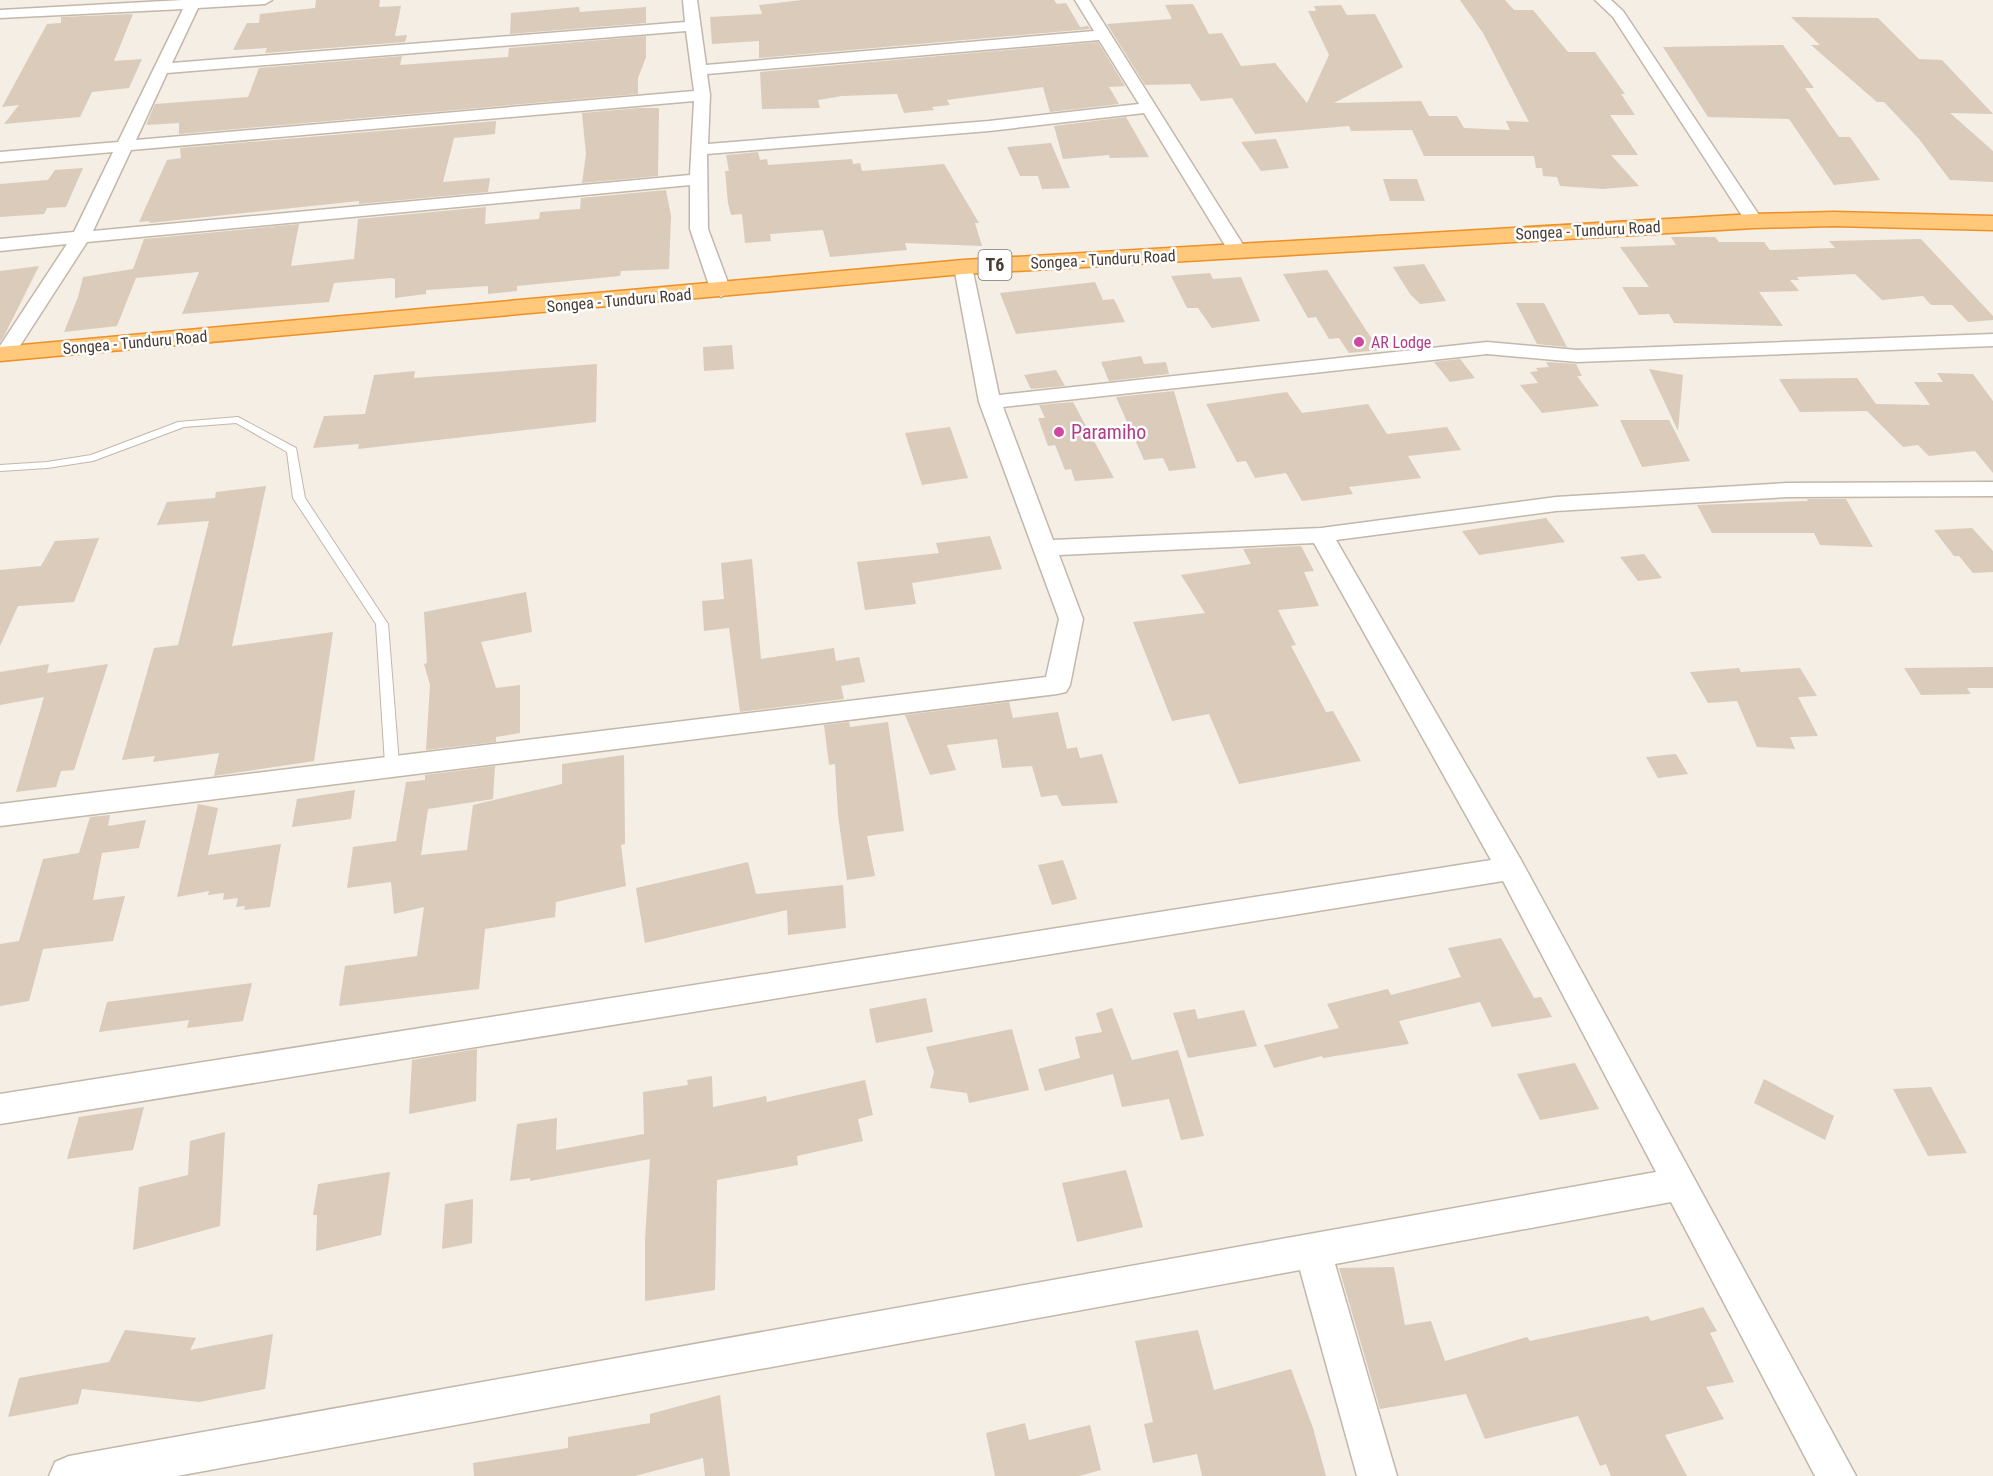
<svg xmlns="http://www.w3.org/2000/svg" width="1993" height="1476" font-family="'Roboto Condensed',sans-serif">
<rect width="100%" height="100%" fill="#f4eee4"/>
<!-- building -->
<g fill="#dacbbb">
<path d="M316,0H380L379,7L401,6L395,36L407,35L405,42L265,53L267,48L233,50L247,23H259L260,14L315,8Z"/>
<path d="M802,0H1054L1057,4L1066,3L1080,27L1088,26L1090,29L759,58V41L712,44L710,17L762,14L759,5Z"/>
<path d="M1460,0H1505L1514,10H1533L1568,52H1595L1625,94H1621L1635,115H1610L1638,155H1611L1639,186L1603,189L1560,186L1557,177L1543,176L1542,168H1536L1534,156H1424L1412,130L1351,131L1349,126L1255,134L1232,98L1201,101L1190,84L1145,85L1107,24L1172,19L1165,5L1193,4L1209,34L1222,33L1241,66L1275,63L1307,103L1329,55L1308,11H1316L1314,6L1341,5L1347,15L1375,14L1403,67L1334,103L1421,101L1429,116H1457L1464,128L1510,130L1506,121L1529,122L1483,33Z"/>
<path d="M579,7L580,12L646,7V23L510,34L511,13Z"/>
<path d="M133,14L114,61L142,59L129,88L92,92L80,117L4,124L19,105L2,107L47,24L61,23V17Z"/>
<path d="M1791,17L1878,18L1919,59L1942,60L1993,114L1950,113L1993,151V182L1950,180L1919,139L1884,102H1877L1811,45H1820Z"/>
<path d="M646,36V57L638,78V94L179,134V123L146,125L155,104L248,97L259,68L402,56L400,65L508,57L509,48Z"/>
<path d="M1098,42L1125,86L1109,87L1119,104L1050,112L1043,87L947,100L950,105L932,107L934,110L904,113L897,94L842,96L818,100L820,108L762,109L760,72Z"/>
<path d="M1783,45L1814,88H1805L1839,137H1850L1880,180L1834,185L1789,119L1708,117L1663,47Z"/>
<path d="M638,108H659L658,176L582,183L586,154L582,113Z"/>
<path d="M1126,117L1149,157L1110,158L1109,155L1063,159L1054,126Z"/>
<path d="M496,121L495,134L454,138L443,182L490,178L488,192L359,204V201L149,223L150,221L139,222L167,160L181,158L180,148Z"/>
<path d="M1276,139L1289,168L1261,171L1241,142Z"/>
<path d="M1051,143L1070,188L1042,189L1038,176H1020L1007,147Z"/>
<path d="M758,152L760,160L767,159L768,165L852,159L853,164L860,163L862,171L944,164L979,223H975L982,246L905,243L907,250L830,257L823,230L770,234L771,241L745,243L742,214L731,215L728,203L725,171H729L726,155Z"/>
<path d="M83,168L66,207L47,208L44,214L0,217V184L48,180L55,170Z"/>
<path d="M1383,179H1417L1425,201H1390Z"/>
<path d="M666,190L671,216L669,269L621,271L620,276L517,286V291L488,294V286L426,290V294L395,298V279L391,278L334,283L329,302L182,314L199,272L136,278L117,326L64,332L78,297L83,277L133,269L144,239L299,224L291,266L354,259L358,219L486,207L485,224L539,219L540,212L580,209L581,198Z"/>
<path d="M1671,237H1715L1719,242H1764L1770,250L1835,248L1829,241L1921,239L1993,316V320L1968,322L1952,305H1931L1923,296L1882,300L1855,274L1797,277L1799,280H1790L1799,291L1759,292L1783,326L1674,323L1669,314L1639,315L1622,287H1649L1620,247L1676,245Z"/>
<path d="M1424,264L1446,301L1420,304L1410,294L1393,267Z"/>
<path d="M39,266L3,338L0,342V271Z"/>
<path d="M1327,270L1366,330L1380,350L1349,353L1339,338L1329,339L1316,317L1308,318L1283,274Z"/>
<path d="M1210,273L1213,279L1241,277L1260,321L1212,328L1198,308H1187L1171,276Z"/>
<path d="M1095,282L1103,300L1114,299L1125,322L1016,334L1000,293Z"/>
<path d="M1516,303H1544L1567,347L1537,344Z"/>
<path d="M732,345L734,369L704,371L703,347Z"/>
<path d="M1141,356L1144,364L1166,362L1169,374L1109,381L1101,362Z"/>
<path d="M1460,359L1475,378L1450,382L1434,362Z"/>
<path d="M1546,362L1576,364L1582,376H1577L1599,406L1542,413L1520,385L1538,383L1530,372L1538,371L1536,368L1549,367Z"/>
<path d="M597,364L596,422L358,449L359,444L313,448L324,416L365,414L374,375L415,371L414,378Z"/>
<path d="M1649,369L1683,375L1678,431Z"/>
<path d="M1056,370L1065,386L1031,389L1024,375Z"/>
<path d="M1937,373L1973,374L1993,401V473L1975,451L1929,456L1918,445L1903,447L1867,411L1800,412L1779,379L1857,378L1876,404L1930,405L1914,382H1943Z"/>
<path d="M1174,391L1196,468L1169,471L1163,458L1144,460L1116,397Z"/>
<path d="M1287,392L1302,413L1368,404L1387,434L1447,427L1461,450L1408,456L1421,478L1349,487L1353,494L1302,501L1286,473L1255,478L1246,461L1237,462L1206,404Z"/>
<path d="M1073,402L1114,478L1075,481L1071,469L1065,470L1055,445L1048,446L1038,418H1045L1039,405Z"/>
<path d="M1620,420H1669L1690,461L1642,467Z"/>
<path d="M950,427L968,478L922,485L905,433Z"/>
<path d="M266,486L232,646L333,632L314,761L214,776L219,753L153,762L155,756L122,760L154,648L178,645L209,521L157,525L167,502L215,498L216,492Z"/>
<path d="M1807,499H1846L1873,547L1820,545L1814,533H1712L1697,505L1808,501Z"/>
<path d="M1546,518L1565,542L1479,555L1462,531Z"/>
<path d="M1972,528L1993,551V572L1973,573L1959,556H1954L1934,530Z"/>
<path d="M990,536L1002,569L912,583L916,604L865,610L857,562L939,553L936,543Z"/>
<path d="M99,538L74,602L18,606L0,646V570L41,566L55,541Z"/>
<path d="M1301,546L1314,571L1304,572L1319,606L1278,610L1296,645L1291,646L1326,712L1333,711L1361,761L1239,784L1209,714L1172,721L1133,622L1205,613L1181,575L1251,564L1243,549Z"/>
<path d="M1644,554L1662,578L1638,581L1620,557Z"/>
<path d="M752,559L761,659L834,648L836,661L859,657L865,682L841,686L844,699L740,712L729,628L704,631L702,601L724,599L721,563Z"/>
<path d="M526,592L532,632L481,642L496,688L520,685V733L496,737V742L426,750L430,685L424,664L427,663L424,612Z"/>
<path d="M49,664L47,673L108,664L74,770L61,771L56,787L16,792L44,697L0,705V672Z"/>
<path d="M1993,667V688H1967L1971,694L1921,695L1904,668Z"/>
<path d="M1739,668L1741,672L1800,668L1817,696L1798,697L1818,736L1790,737L1795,749L1757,747L1737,701L1708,703L1690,672Z"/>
<path d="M1009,702L1013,718L1058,712L1067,749L1077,747L1080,758L1102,754L1118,803L1062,806L1057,795L1041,797L1032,766L1002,768L997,739L947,745L956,770L930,775L905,715Z"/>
<path d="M849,722L850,727L888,722L904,831L867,836L875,876L847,880L838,815L835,764L829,765L824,725Z"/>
<path d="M1676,754L1688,774L1658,778L1646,757Z"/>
<path d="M624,755L625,844L621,845L626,886L556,902L555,917L485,929L479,989L339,1006L345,966L417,956L424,907L394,914L391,882L347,888L353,847L396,841L406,782L425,780V775L495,766L493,799L428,809L421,855L467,850L473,805L562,784V764Z"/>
<path d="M355,790L351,819L292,827L297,799Z"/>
<path d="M198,804L218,808L208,855L281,844L270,907L244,910L245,906L236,907L238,898L223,900L224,893L208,895L209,891L177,897Z"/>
<path d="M110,815L108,826L146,820L139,848L102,853L93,900L125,896L113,941L43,949L29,1001L0,1006V944L19,941L43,859L79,853L90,817Z"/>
<path d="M1063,860L1077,899L1052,905L1038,865Z"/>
<path d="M748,862L756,894L843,885L846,928L788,935L787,910L645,943L636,888Z"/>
<path d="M1501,938L1534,998L1541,997L1552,1017L1492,1027L1480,1002L1399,1021L1409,1044L1323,1058L1322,1056L1274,1068L1264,1045L1339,1028L1327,1004L1388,989L1391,995L1461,977L1448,948Z"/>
<path d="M252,983L243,1021L187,1028L189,1020L99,1032L107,1002Z"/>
<path d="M926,998L933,1032L876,1043L869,1009Z"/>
<path d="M1112,1008L1132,1060L1178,1050L1204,1136L1181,1140L1169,1099L1122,1107L1113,1074L1045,1091L1038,1069L1080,1058L1075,1037L1102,1032L1096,1013Z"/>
<path d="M1195,1009L1198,1019L1244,1010L1257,1046L1188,1058L1173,1013Z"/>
<path d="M1012,1029L1029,1090L969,1103L967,1093L930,1088L934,1072L926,1047Z"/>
<path d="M477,1049L476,1101L409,1114L412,1060Z"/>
<path d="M1575,1063L1599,1109L1540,1120L1517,1074Z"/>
<path d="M712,1076L713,1107L766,1096L767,1102L865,1080L873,1115L858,1119L863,1141L797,1156L798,1165L717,1180L715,1290L645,1301V1240L650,1159L530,1181V1178L510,1181L517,1124L557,1118L556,1150L644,1134L643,1092L688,1085L687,1080Z"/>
<path d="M1764,1079L1834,1116L1825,1140L1754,1103Z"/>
<path d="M1931,1087L1967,1153L1928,1156L1893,1089Z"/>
<path d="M144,1107L133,1150L67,1159L79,1117Z"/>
<path d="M225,1132L220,1226L133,1250L139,1187L188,1175L190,1141Z"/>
<path d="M1126,1170L1143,1227L1077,1242L1062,1183Z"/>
<path d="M390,1172L381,1235L316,1251L317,1215H313L318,1184Z"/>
<path d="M473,1199L472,1243L442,1249L445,1204Z"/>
<path d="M1394,1267L1405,1325L1431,1321L1445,1361L1527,1337L1530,1341L1648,1316L1651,1321L1703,1307L1717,1331L1710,1333L1734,1382L1706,1387L1724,1419L1665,1435L1687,1476H1611L1606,1464L1600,1466L1578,1416L1485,1439L1466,1394L1380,1409L1339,1268Z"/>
<path d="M125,1330L196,1338L190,1350L273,1334L265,1389L199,1402L82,1389L78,1404L8,1417L19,1378L109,1362Z"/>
<path d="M1198,1330L1214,1390L1291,1369L1313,1428L1326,1476H1202L1197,1454L1153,1463L1144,1424L1153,1422L1135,1341Z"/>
<path d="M720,1395L730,1476H705L703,1458L635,1476H474L473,1463L568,1448V1437L650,1423V1414Z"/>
<path d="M1025,1423L1029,1440L1090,1425L1101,1470L1079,1476H995L986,1433Z"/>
</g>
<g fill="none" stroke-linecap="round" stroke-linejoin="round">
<!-- service casing -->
<g stroke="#c3b7a9" stroke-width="2">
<path id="service" d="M238,417L296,448L305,498L388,624L399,764L397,768H387L385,764L376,624L293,498L287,452L236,423L184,427L93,461L47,468L0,471V465L47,462L91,455L178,422Z"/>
</g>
<!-- minor casing -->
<g stroke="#c3b7a9" stroke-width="3">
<g id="minor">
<path d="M183,0H272L265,4L198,8L172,63L685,22L683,0H697L706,65L1094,31L1075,0H1089L1247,251L1245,255H1231L1144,113L989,131L707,154L708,229L731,291L721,297L711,291L690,229V185L87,242L12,358L0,359V346L67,244L0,251V239L74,232L113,152L0,162V152L118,142L183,9L0,18V10ZM686,31L694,91L136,140L167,73ZM1099,40L1139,104L989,121L708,144L710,95L707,74ZM694,101L690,175L93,231L131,150Z"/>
<path d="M1595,0H1611L1623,11L1763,221L1760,225H1748L1613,17Z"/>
<path d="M963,261L972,267L999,395L1487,342L1577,350L1993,334V346L1577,362L1487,354L1003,407L1053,540L1321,528L1556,497L1787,483L1993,482V496L1787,497L1556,511L1336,540L1521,860L1856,1476H1815L1671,1202L1335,1264L1397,1476H1357L1300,1270L177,1476H49L55,1462L69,1456L1656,1172L1503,881L0,1124V1094L1491,860L1314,543L1059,555L1083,619L1070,685L1066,692L1057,694L0,826V804L1046,677L1059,619L979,402L954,267Z"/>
</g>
</g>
<!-- trunk casing -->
<g stroke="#ed9025" stroke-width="3">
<path id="trunk" d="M1834,212L1993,216V230L1834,226L1754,228L963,274L0,361V347L963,260L1754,214Z"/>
</g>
<!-- service -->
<use href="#service" fill="#fff" fill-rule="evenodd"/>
<!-- minor -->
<use href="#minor" fill="#fff" fill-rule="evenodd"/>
<!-- trunk -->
<use href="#trunk" fill="#ffc87b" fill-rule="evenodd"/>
</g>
<!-- markers -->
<g fill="#d1479c" stroke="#fff" stroke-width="2">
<circle cx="1359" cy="342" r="6"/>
<circle cx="1059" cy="432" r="6"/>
</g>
<g text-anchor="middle" stroke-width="5" stroke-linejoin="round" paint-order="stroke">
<!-- far-street labels -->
<g font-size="16" fill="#473d33" stroke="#fff">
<text transform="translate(1588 230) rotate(-3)" y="6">Songea - Tunduru Road</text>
<text transform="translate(1103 259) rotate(-3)" y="6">Songea - Tunduru Road</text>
<text transform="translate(619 300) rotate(-5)" y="6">Songea - Tunduru Road</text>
<text transform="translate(135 342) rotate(-5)" y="6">Songea - Tunduru Road</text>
</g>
<!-- far-hotel labels -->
<g font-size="16" fill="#b23c85" stroke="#fff" text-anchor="start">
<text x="1371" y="348">AR Lodge</text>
</g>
<!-- shield labels -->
<rect fill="#fff" stroke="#7e7770" stroke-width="1.5" x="978.5" y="250" width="33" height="30" rx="4.5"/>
<g font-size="18" font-weight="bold" fill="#473d33">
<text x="995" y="271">T6</text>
</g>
<!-- hotel labels -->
<g font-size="20" fill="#b23c85" stroke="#fff" text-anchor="start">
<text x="1071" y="439">Paramiho</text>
</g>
</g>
</svg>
